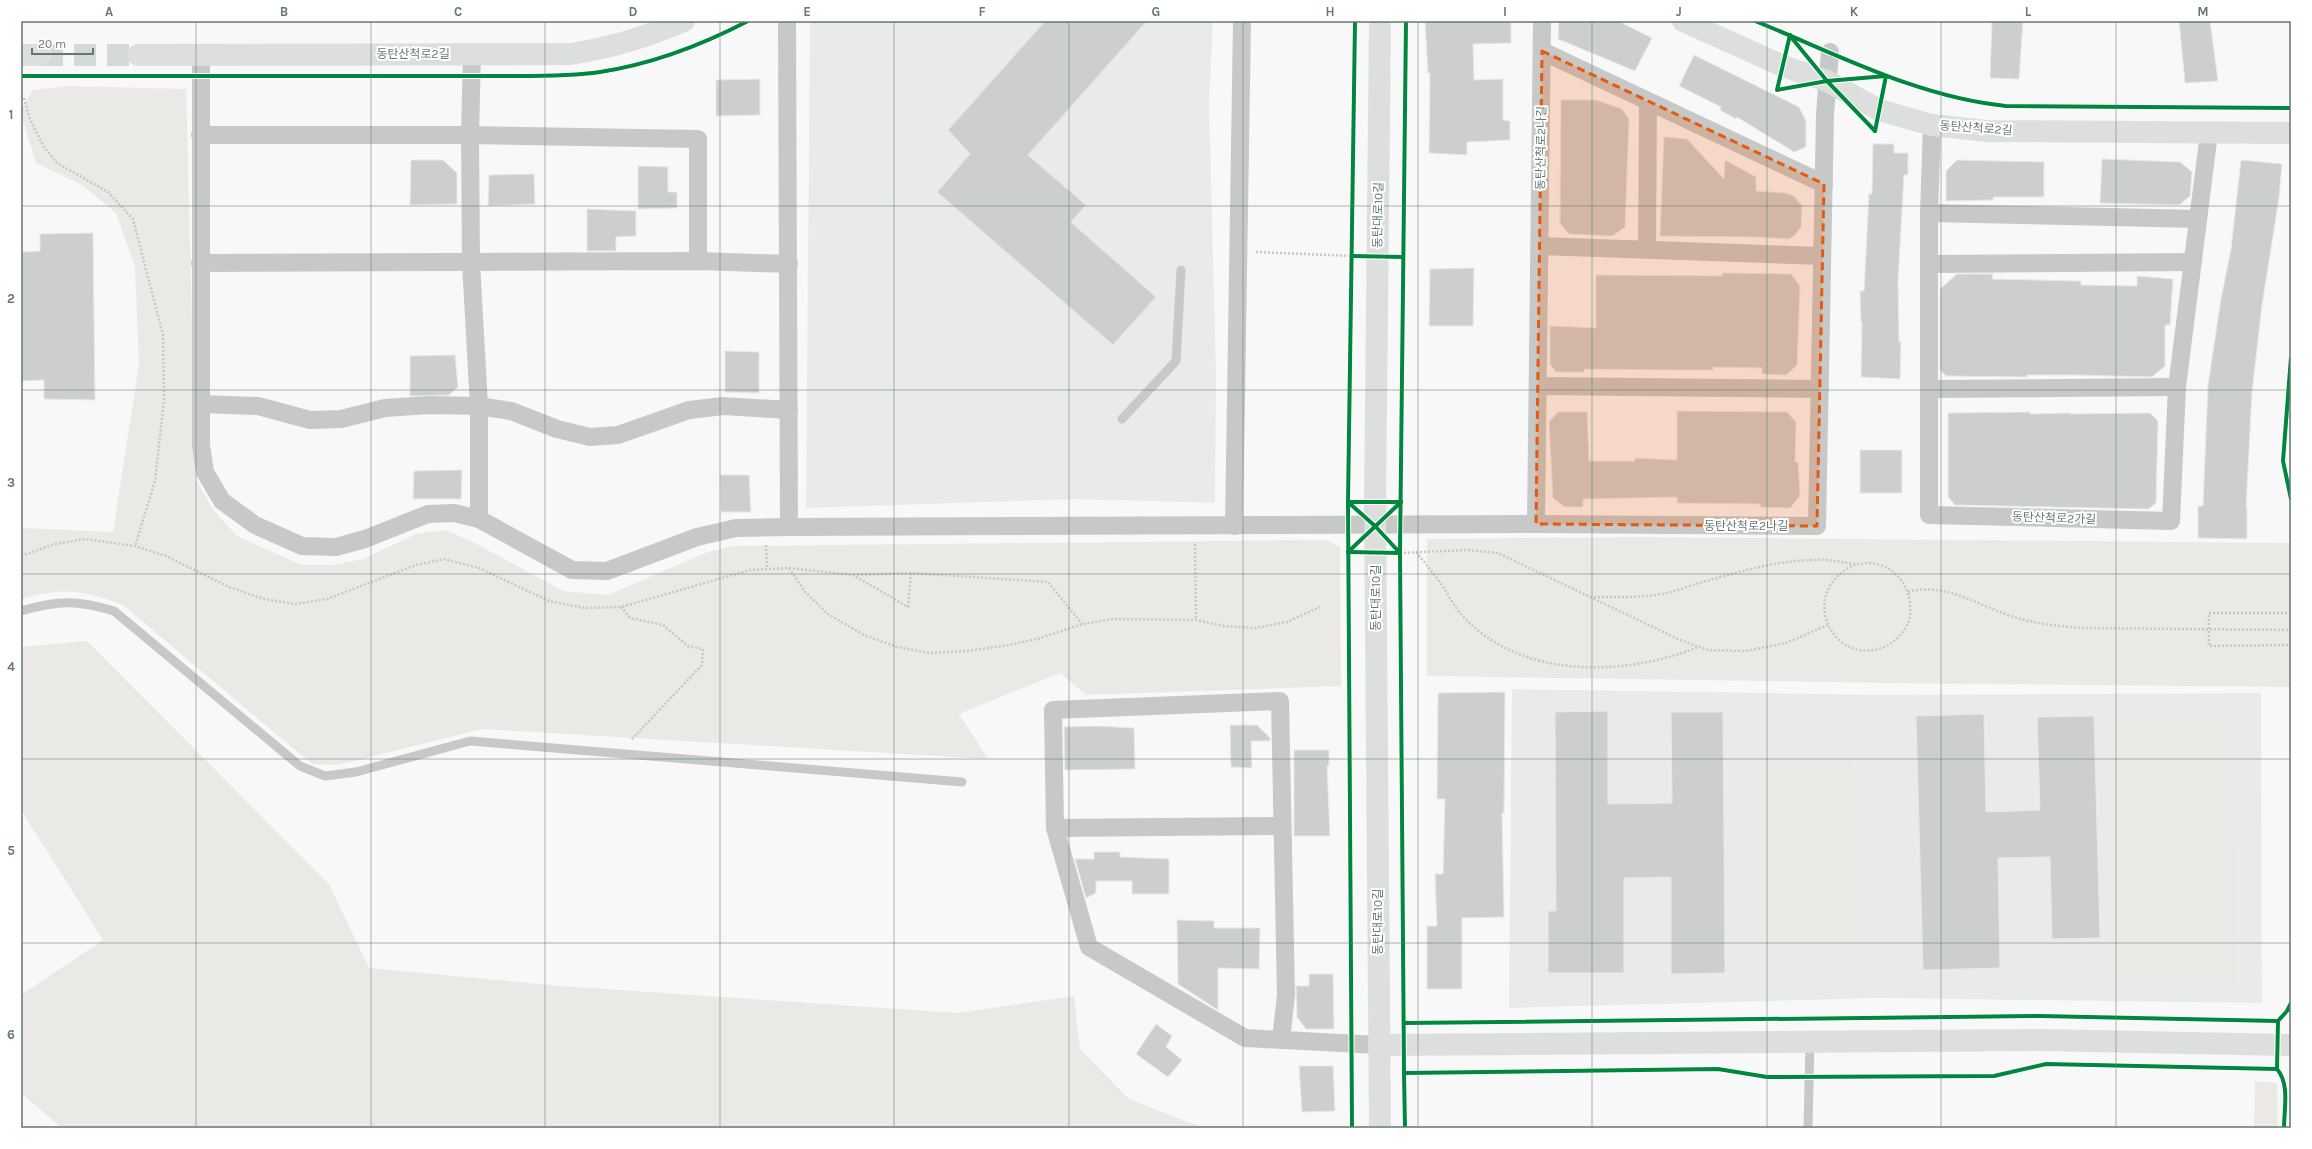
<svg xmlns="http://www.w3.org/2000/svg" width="2312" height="1149" font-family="Karla,'Noto Sans KR',sans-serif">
<rect width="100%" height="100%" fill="#f9f8f8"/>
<!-- built -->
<g fill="#e9eaea">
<path d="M810,21H1213L1209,103L1216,373L1215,503L1078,499L806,508Z"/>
<path d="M1512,689L1880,695L2261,693L2262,1003L1877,998L1509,1008Z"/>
</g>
<!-- green -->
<g fill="#eae9e6">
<path d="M70,86L186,89L196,480L214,511L237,536L301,565H333L363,559L416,534L446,530L473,542L563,591L608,595L705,553L732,546L1327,540L1340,547L1341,686L1086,695L1060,673L959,714L988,759L482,729L338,765L312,764L123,605C82,590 63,587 21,599V528L113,532L139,364L135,267L116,213L82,185L36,163L21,115V110L33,90Z"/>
<path d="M1639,537L2291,543V687L1889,683L1427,676V539Z"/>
<path d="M87,641L329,884L369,968L560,986L957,1013L1074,996L1080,1049L1129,1099L1203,1128H62L21,1093V995L103,940L21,810V647Z"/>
<path d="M2232,719L2235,983L2107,985L2104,720Z"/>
<path d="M1853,762L1855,950L1753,951L1752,763Z"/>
<path d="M2255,1081L2277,1083L2278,1128H2254Z"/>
</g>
<!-- building -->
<g fill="#cdcfce" stroke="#e8e8e8">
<path d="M1045,21H1147L1028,155L1086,205L1071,222L1156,297L1113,345L937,192L970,154L948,130Z"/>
<path d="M1425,21H1511V43L1473,44L1474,80L1503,79V120L1510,121V140L1467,142V155L1429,153L1430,73H1428Z"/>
<path d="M1559,21H1618L1652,38L1635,71L1558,39Z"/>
<path d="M1992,21H2023L2019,79L1990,78Z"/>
<path d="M2179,21H2210L2218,81L2185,83Z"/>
<path d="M1694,55L1799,107L1806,121V147L1794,152L1737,117L1736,119L1720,110L1721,107L1679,86Z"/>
<path d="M760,79V115L716,116V80Z"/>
<path d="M1561,100H1596L1622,109L1629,119L1625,227L1612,236L1569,234L1560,223Z"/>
<path d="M1664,137L1687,139L1724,179L1725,160L1756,177V191L1786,193L1794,196L1802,206L1801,227L1795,235L1789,239L1756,237L1660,236Z"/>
<path d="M1873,144H1894V153H1908V175H1904L1898,281L1899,342H1901L1900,379L1861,377L1862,322H1861L1860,291H1864L1869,194H1872Z"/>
<path d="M2102,159L2180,162L2192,172L2190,196L2179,205L2100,203Z"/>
<path d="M411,160H443L457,173V204L410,205Z"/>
<path d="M1957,160L2044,162V197H1993V200L1946,201V171Z"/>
<path d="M2241,160L2282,164L2279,198L2262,305L2252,392L2246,507H2247V539L2198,538V506H2203L2208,385L2221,299L2231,249Z"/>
<path d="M638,166L668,167V192H677V208L638,209Z"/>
<path d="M534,174L535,204L488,206L489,175Z"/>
<path d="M587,209L636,211V236L616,237V251H587Z"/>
<path d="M93,233L95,400L44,399V380L21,381L22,252L40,251V234Z"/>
<path d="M1474,268L1473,326H1429L1430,269Z"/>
<path d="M1722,273L1791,274L1800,286L1797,365L1786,375L1762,374V368L1713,367V370H1674L1584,369V372H1556L1550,364V326L1596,328V275L1722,276Z"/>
<path d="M1957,274H1993L1992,279L2081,281V285L2137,286V276L2173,279L2170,325H2165V366L2152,377L2074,375H2027V377L1946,376L1940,370V289Z"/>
<path d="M725,351L759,352V393L725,392Z"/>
<path d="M455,355L458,387L449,395L410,396V356Z"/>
<path d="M1677,411L1787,412L1796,422L1795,462H1798L1800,496L1790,508L1760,507V504L1677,503V497L1583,499V507H1565L1553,498L1549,422L1558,412H1587L1589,461H1635V458L1677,460Z"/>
<path d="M2030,412V414L2070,413V414L2150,413L2158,421L2156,503L2148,509L1955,505L1948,497V413Z"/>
<rect x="1860" y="450" width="42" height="43"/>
<path d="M462,470L461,499H413L414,471Z"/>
<path d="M720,475H749L751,512H721Z"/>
<path d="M1505,692L1504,813H1502L1504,917L1462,918V989H1427V926H1437L1435,874H1443L1445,799H1437L1438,693Z"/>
<path d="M1608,711V804L1672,803L1671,712H1723L1725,973L1671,974V877L1624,878V973H1548V911H1556L1555,712Z"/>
<path d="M1984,714L1986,812L2040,810L2037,717L2094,716L2100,938L2052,939L2050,857L1998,858L2000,968L1923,970L1916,716Z"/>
<path d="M1230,725H1257L1270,738V741H1251L1252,768L1231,767Z"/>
<path d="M1098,726L1134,728L1135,769L1065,770L1064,727Z"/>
<path d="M1294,750H1329V766H1327L1330,836H1294Z"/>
<path d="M1094,852H1120V857L1169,859V894H1132V881H1096V893L1086,898L1075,859H1094Z"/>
<path d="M1177,920L1214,921V928H1260L1259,969L1218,968V1010L1178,984Z"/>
<path d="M1309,974H1333L1334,1029H1306L1297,1017L1296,986H1309Z"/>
<path d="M1156,1024L1172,1036L1166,1047L1182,1060L1168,1077L1136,1054Z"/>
<path d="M1299,1066H1333L1335,1111L1302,1112Z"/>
</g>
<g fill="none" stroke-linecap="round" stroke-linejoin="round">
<!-- secondary-tunnel -->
<path stroke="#d4d8d6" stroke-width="22" stroke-dasharray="22 11" stroke-linecap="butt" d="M41,55H138"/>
<!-- path -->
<g stroke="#c5c8c7" stroke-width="2.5" stroke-dasharray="2 2" stroke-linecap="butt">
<path d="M24,98L29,117L44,147L57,163L108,192L133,219L163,335L164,400L155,481L135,546"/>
<path d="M1256,252L1352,256"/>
<path d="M1195,544L1196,620"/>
<path d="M766,545L767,569"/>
<path d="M1416,552C1426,564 1435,575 1444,588C1449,596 1454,606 1460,613C1518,680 1624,677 1698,647"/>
<path d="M1400,553L1468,550L1498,553L1680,640L1708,650L1746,651L1786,643L1828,625"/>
<path d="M21,556L55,544L85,539L135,546L166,556L229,587L264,599L295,604L327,599L416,565L444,559L479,568L549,601L585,608L621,607L750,570L789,568L805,592L828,614L864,635L897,647L929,653L967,651L1009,645L1037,639L1083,624L1112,619L1196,620L1224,626L1256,628L1287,622L1320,607"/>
<path d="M789,568L853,575L908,607L911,573"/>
<path d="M853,575L911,573L1048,582L1082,624"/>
<path d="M1908,592C1946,581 1982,608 2017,618C2038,624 2059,626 2081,628L2291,630"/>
<path d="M1590,597C1614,597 1639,598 1662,594C1676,592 1690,585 1703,582C1738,572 1778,560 1815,560C1829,559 1841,562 1854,564C1859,565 1864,563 1869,563C1897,565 1913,589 1910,616C1908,629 1896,642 1884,647C1832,668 1795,591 1856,564"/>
<path d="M621,607L630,618L663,625L688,646L703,649L702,665L631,740"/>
<path d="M2291,613H2209V646L2291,645"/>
</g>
<!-- lane -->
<g stroke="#c7c8c8" stroke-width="9">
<path d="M1122,419L1176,361L1181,270"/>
<path d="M21,611C59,600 77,600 114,611L300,766L325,776L356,772L470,741L962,782"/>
<path d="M1808,1128L1810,1041"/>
</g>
<!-- street -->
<g stroke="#c7c8c8" stroke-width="18">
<path d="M787,21L789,527L1536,524L1817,526L1825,114L1830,52"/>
<path d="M1542,51L1824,184"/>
<path d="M201,54V404L258,406L310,420L341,419L385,408L429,405L479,406V519L572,570L607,571L697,537L736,528L789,527"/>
<path d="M472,54L470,135L471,263L479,406L511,411L557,429L590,437L618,435L689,410L723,406L789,410"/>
<path d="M1932,125L1929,213V515L2171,521L2177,387L2209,133"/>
<path d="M200,135H470L698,139V261"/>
<path d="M1929,213L2198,219"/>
<path d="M1540,246L1822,256"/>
<path d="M1647,250L1648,102"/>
<path d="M200,263L698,261L789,264"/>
<path d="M1929,264L2193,262"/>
<path d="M1538,386L1820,389"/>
<path d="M1929,389L2177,387"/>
<path d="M201,404V445L205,472L222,501L255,525L302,546L336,547L365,539L428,514L454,513L479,519"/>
<path d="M1536,524L1542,21"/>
<path d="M1234,526L1242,21"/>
<path d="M1055,828L1282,826"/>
<path d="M1281,1040L1286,995L1280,701L1053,710L1055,828L1089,947L1245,1038L1379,1045"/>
</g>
<!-- secondary -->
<g stroke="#dddede" stroke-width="22">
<path d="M1683,21L1783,66L1827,81L1879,110L1932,125L1986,131L2291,133"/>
<path d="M21,55H41"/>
<path d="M138,55L571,54C610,48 647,37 684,21"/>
<path d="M1379,1045L2042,1040L2291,1045"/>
<path d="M1380,1128L1375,502L1380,21"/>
</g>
<!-- cycleway casing -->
<g stroke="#fff" stroke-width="6">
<g id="cycleway">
<path d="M1755,21C1837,54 1917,97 2006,106L2291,108"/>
<path d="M1790,35L1777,90L1827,81L1886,76L1875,131"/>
<path d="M1791,37L1827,81L1875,131"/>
<path d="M21,76H517C545,76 573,76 600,72C652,64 702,45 748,21"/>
<path d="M1352,256L1403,257"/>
<path d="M2291,357L2283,461L2291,499"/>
<path d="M1348,502L1375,526L1400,553"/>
<path d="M1348,502H1401"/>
<path d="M1348,552L1401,502"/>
<path d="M1348,552L1400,553"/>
<path d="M1404,1023L2040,1016L2278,1021"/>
<path d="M2277,1069L2278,1021L2287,1011L2291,1003"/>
<path d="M1404,1073L1400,553L1406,21"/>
<path d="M1352,1128L1348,502L1355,21"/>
<path d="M1405,1128L1404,1073L1718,1069L1767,1077L1994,1076L2046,1064L2277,1069C2290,1084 2284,1109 2284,1128"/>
</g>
</g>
<!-- cycleway -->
<use href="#cycleway" stroke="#00873e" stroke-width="4"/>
</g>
<!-- marked area -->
<path fill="#e8590c" fill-opacity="0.2" stroke="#e8590c" stroke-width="3" stroke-dasharray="8 5" stroke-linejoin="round" d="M1542,51L1824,184L1817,526L1536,524Z"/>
<!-- grid -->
<path fill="none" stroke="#637972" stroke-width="1" stroke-opacity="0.55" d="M196,21V1128M371,21V1128M545,21V1128M720,21V1128M894,21V1128M1069,21V1128M1243,21V1128M1418,21V1128M1592,21V1128M1767,21V1128M1941,21V1128M2116,21V1128M21,206H2291M21,390H2291M21,574H2291M21,759H2291M21,943H2291"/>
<g text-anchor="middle" stroke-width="4" stroke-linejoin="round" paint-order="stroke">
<!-- street labels -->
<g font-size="12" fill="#637972" stroke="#fff">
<text x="413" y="58">동탄산척로2길</text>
<text transform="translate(1976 128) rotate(4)" y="4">동탄산척로2길</text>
<text transform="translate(1541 148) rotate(-89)" y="4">동탄산척로2나길</text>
<text transform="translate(1378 215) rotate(-89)" y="4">동탄대로10길</text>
<text transform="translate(2054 518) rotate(2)" y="4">동탄산척로2가길</text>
<text x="1746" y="530">동탄산척로2나길</text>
<text transform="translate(1376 598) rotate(-90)" y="4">동탄대로10길</text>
<text transform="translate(1378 922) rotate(-90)" y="4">동탄대로10길</text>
</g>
</g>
<!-- border -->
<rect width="2312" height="1149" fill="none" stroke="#ffffff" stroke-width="44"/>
<!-- scale -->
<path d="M32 48v6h61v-6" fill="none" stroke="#637972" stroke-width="2"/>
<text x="38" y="48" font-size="12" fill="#637972" stroke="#ffffff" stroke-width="3" paint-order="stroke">20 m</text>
<rect x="22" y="22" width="2268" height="1105" fill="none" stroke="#637972" stroke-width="1.5"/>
<g font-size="13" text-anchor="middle" font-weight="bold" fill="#637972">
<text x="109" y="16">A</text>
<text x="284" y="16">B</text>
<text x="458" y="16">C</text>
<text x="633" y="16">D</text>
<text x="807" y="16">E</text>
<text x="982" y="16">F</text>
<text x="1156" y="16">G</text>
<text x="1330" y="16">H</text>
<text x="1505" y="16">I</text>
<text x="1679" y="16">J</text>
<text x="1854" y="16">K</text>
<text x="2028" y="16">L</text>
<text x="2203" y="16">M</text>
<text x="11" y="119">1</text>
<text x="11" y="303">2</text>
<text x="11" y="487">3</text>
<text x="11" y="671">4</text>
<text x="11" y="855">5</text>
<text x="11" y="1039">6</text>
</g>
</svg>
